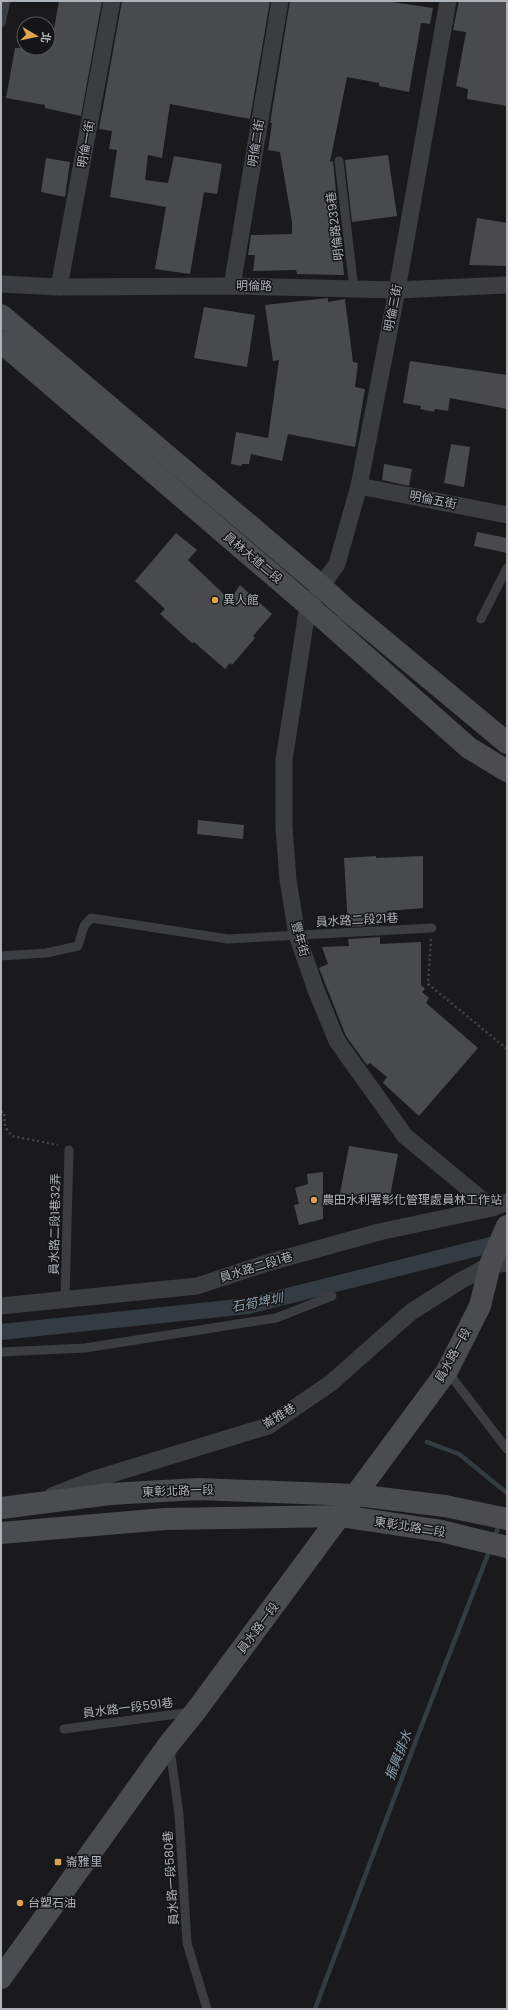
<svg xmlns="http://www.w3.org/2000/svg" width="508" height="2010" font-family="Poppins,'Noto Sans TC',sans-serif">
<rect width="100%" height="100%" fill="#1a1a1c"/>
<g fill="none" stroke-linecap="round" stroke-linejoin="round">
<!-- stream -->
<g stroke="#333c41" stroke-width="4.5">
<path d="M427,1442L459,1454L507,1493"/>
<path d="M494,1538L500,1523"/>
<path d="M315,2009L418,1735L490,1549"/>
</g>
<!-- canal -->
<path stroke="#333c41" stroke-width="16" d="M1,1332L248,1306L506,1241"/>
</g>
<!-- building -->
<g fill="#494a4e">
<path d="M59,1H102L81,116L45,108V105L6,98L15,48H48V40H52Z"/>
<path d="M122,1H270L250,119L170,104L162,158L148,155L145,180L168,183L174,156L222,164L217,194L204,192L190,274L155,269L166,207L110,197L117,150L109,149L112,131L99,129Z"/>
<path d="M290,1H385L433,8L430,24L421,23L409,92L379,86V83L347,77L330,162L333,161L344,275L297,274L296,270L253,271L255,255H248L251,235L292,234V222L280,152L268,150L272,123H270Z"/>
<path d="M459,1H507V106L467,99L468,89L456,86L466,32L453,30Z"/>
<path d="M388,155L397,216L352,222L345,160Z"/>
<path d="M46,158L70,162L65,197L41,192Z"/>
<path d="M477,218L507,223V266L469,265Z"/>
<path d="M328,298V302L345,299L353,362L358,363L355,387L365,389L355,447L288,434L282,461L251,454L249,464H242L241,466L231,464L236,432L268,438L279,360L273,361L265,305Z"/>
<path d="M204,307L255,315L247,367L194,358Z"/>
<path d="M410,361L507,375V409L450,398L448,411L435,409L434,412L420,409L421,406L403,403Z"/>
<path d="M451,444L470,447L464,487L444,483Z"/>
<path d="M384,464L412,469L409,486L382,480Z"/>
<path d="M477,532L507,538V553L474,546Z"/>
<path d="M176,533L197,550L188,560L230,600L240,585L272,614L253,636L255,638L232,665L230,663L225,669L194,642L192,643L160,614L165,609L135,581Z"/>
<path d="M198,820L244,825L243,839L197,834Z"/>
<path d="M376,856V858L423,856V908L387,911V920H379V925L348,927L344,858Z"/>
<path d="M380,937V944L421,942V985L425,989L422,992L429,998L426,1003L478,1048L419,1116L383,1083L387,1077L370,1063L367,1065L346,1036L319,968L328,964L322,947L349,946L348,939Z"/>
<path d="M349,1146L398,1154L389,1202L340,1193Z"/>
<path d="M323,1172V1219L299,1225L294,1205L299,1204L295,1188L308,1184L307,1174Z"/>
</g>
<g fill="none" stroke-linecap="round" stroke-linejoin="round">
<!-- path -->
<g stroke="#424447" stroke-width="2.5" stroke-dasharray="2 3" stroke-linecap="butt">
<path d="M431,939L428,984L507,1049"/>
<path d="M1,1112H4L5,1127L12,1136L58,1145"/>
</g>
<!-- lane -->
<g stroke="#3c3d41" stroke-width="9">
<path d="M1,23L6,1"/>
<path d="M339,161L354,289"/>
<path d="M481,619L507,568"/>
<path d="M1,956L46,953L78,946L84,926L91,918L228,939L432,928"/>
<path d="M65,1300L69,1150"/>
<path d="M1,1352L85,1348L276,1318L332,1296"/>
<path d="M447,1371L507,1449"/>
<path d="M64,1729L192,1712"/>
<path d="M170,1749L179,1814L187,1943L207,2009"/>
</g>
<!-- street -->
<g stroke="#3c3d41" stroke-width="17">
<path d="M448,1L397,290L359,486L337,564L308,605L284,760V827L288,880L297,935L316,990L337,1041L405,1136L492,1208"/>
<path d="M1,284L59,287L232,286L397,290L507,285"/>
<path d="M232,286L280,1"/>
<path d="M59,287L112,1"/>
<path d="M359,486L507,515"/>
<path d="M1,1306L197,1286L267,1263L379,1232L492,1208L507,1202"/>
<path d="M52,1496L95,1479L268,1426L331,1383L411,1312L460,1281L490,1265L507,1263"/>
</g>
<!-- secondary -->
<g stroke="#4a4c50" stroke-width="22">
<path d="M1,315L321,586L346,609L507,743"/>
<path d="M1,342L308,605L469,748L507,771"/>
<path d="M1,1508L110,1494L198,1489L356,1495L445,1506L507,1519"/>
<path d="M1,1533L165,1519L341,1516L441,1531L507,1547"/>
<path d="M1,1978L169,1744L195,1712L447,1371L480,1306L490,1265L507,1226"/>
</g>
</g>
<!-- markers -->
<g fill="#dea250" stroke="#151517" stroke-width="1.5">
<circle cx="215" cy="600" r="4"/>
<circle cx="314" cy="1200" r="4"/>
<rect x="54" y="1858" width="8" height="8" rx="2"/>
<circle cx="20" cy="1903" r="4"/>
</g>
<g text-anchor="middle" stroke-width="3" stroke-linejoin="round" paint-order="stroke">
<!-- street labels -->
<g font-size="12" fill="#aeb3ba" stroke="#151517">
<text transform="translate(256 143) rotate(-81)" y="4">明倫二街</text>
<text transform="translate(86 144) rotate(-80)" y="4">明倫一街</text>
<text transform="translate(335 226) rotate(-97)" y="4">明倫路239巷</text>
<text transform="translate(254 286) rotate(1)" y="4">明倫路</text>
<text transform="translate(393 308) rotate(-79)" y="4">明倫三街</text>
<text transform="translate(433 500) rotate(11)" y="4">明倫五街</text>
<text transform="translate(253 558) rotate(40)" y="4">員林大道二段</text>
<text transform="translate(357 920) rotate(-3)" y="4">員水路二段21巷</text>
<text transform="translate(300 939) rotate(75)" y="4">豐年街</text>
<text transform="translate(55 1224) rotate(-89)" y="4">員水路二段1巷32弄</text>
<text transform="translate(256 1267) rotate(-17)" y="4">員水路二段1巷</text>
<text transform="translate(453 1355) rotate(-61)" y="4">員水路一段</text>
<text transform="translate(279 1416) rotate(-31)" y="4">崙雅巷</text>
<text transform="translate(178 1491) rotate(-2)" y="4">東彰北路一段</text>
<text transform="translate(410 1527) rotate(9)" y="4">東彰北路二段</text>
<text transform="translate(258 1628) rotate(-53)" y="4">員水路一段</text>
<text transform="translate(128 1708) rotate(-7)" y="4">員水路一段591巷</text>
<text transform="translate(171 1878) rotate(-94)" y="4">員水路一段580巷</text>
</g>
<!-- poi labels -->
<g font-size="12" fill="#aeb3ba" stroke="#151517" text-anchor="start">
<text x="223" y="604">異人館</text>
<text x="322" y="1204">農田水利署彰化管理處員林工作站</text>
<text x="66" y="1866">崙雅里</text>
<text x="28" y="1907">台塑石油</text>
</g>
<!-- water labels -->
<g font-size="13" font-style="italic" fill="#8aa2b0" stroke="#151517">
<text transform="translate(257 1302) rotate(-11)" y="5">石筍埤圳</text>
<text transform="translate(398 1755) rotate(-69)" y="5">振興排水</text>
</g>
</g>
<!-- border -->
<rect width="508" height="2010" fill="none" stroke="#aeb3ba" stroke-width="4"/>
<!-- north arrow -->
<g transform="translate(36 36) rotate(99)"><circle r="19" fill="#151517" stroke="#525458"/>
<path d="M0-3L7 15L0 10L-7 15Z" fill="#dea250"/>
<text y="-6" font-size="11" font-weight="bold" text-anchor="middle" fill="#aeb3ba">北</text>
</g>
</svg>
